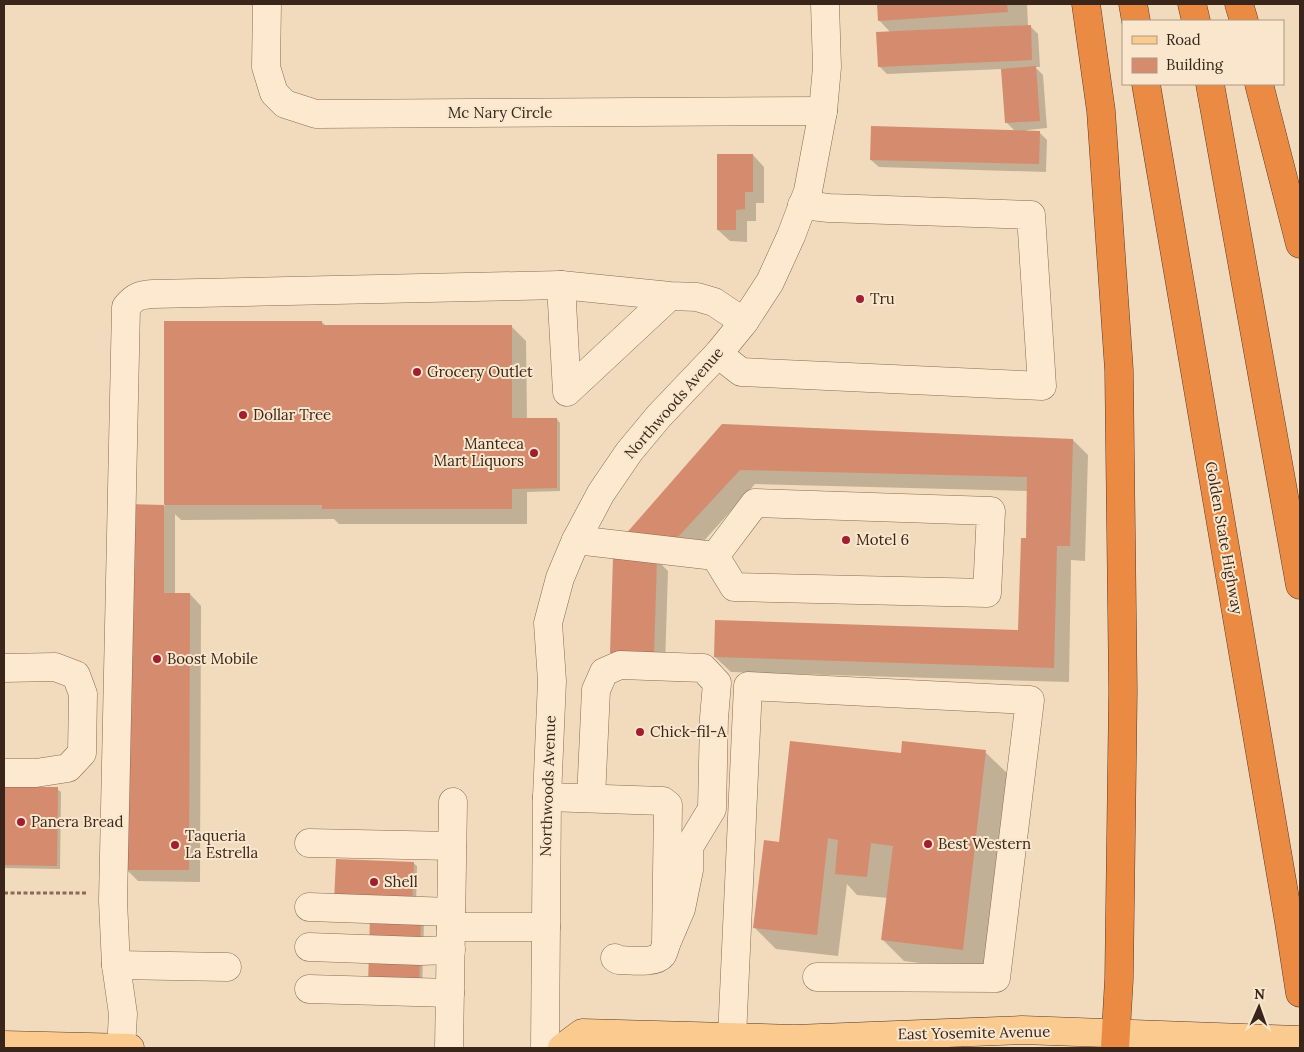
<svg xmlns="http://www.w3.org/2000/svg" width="1304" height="1052" font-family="Lora,serif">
<rect width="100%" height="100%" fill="#f2dbbc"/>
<!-- shadow -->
<g fill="#0003">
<path d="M878,4H1027L1028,26H1030L1038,34L1040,67H1035L1043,75L1047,128L1027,130V132H1039L1047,140L1046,172L879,167L871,160L1015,131L1007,123L1002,69L887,74L880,67L891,33L879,20Z"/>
<path d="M753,155L764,167V203H756V221H747V242L730,241L718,230Z"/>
<path d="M165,322H322L326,326H511L526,341L527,420L557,419L560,423V491L527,492V524H339L334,519L181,520L175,514V594H190L201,606L200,882L138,881L127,870L128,506H165Z"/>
<path d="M722,425L1073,440L1088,455L1085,561L1071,560L1069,682L731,672L715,657L1019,631L1027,539L1028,491L755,484L693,553L640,551Z"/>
<path d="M656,559L668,571L665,665L623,664L612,653Z"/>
<path d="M985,752L1007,773L984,971L904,961L883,940L888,898L857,895L847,884L838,956L776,949L754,927L780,843L902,755Z"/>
<path d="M4,788L57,789L61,792L60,869L4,868Z"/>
<path d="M413,863L417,866L416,907L336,901Z"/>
<path d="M371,917L424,922L422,990Z"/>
</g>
<!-- building -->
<g fill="#d48b6e">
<path d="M877,4H1007L1008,12L878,21Z"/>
<path d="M1031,25L1032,60L878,67L876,32Z"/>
<path d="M1036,66L1040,121L1005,123L1001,69Z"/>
<path d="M871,126L1040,131L1039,164L870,160Z"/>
<path d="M717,154H753V192H745V209L736,210V230H717Z"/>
<path d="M164,321H322V325H512V418H557V488L512,489V509H322V505H164Z"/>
<path d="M722,424L1073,439L1070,546H1057L1054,668L714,657L715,620L1018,630L1021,538H1026L1027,477L740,470L677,538L624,536Z"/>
<path d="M127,504L164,505V593H190L189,870H126Z"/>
<path d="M613,557L657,558L654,654L610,653Z"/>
<path d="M790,741L901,753L902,741L986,750L963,950L881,940L893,846L871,843L867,877L835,874L838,840L828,838L817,935L753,928L764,840L779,842Z"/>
<path d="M4,787H58L57,866L4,865Z"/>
<path d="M336,859L414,862L412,904L334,902Z"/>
<path d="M370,916L421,917L419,987L368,985Z"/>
</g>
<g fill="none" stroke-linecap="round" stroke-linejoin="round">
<!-- minor casing -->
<g stroke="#8b6a54" stroke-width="29">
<g id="minor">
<path d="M267,4L266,67L274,93L285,104L316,114L823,111"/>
<path d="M670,296L567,392L561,285L670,296L697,297L714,302L744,322"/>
<path d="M718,354L741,372L1042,386L1031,215L829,208L802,205"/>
<path d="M576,540L715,556L734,587L987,593L991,511L755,503L715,556"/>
<path d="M4,668L55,667L76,675L83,694L82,753L68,768L36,773H4"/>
<path d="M547,797L663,801L668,805L666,944C665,947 664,952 662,955C655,964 629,960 618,960L615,958"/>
<path d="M591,798L596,690L604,672L620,665L703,668L717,683L714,718L712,809L689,847V870L681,909L666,944"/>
<path d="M309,843L452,846"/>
<path d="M309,907L451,912"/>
<path d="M451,927H546"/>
<path d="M309,947L420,951L451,950"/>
<path d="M116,965L227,967"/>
<path d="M309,989L450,993"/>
<path d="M732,1037L748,686L1030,700L996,978L817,977"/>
<path d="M121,1048L123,1014L116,965L113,901L126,307C135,296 140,295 153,294L561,285"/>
<path d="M449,1048L453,802"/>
<path d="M545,1048L547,797L552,681L548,623L560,578L576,540L601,493L629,452L659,416L718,354L744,322L770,282L791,236L808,191L823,111L827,67L825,4"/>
</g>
</g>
<!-- major casing -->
<g stroke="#583929" stroke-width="29">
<g id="major">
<path d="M4,1045L130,1048"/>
<path d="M562,1048L582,1033L795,1039L1022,1030L1300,1040"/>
</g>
</g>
<!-- highway casing -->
<g stroke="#583929" stroke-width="29">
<g id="highway">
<path d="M1086,4L1101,111L1119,370L1123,691L1119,979L1115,1048"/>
<path d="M1133,4L1136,21"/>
<path d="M1192,4L1196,21"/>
<path d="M1239,4L1244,21"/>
<path d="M1146,84L1289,922L1300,993"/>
<path d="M1210,84L1300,585"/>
<path d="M1259,84L1300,244"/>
</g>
</g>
<!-- path -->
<path stroke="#8b6a54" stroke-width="3" stroke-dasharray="4 2.5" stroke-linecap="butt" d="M4,893H88"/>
<!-- minor -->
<use href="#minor" stroke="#fce9d0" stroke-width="28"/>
<!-- major -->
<use href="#major" stroke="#faca8f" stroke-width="28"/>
<!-- highway -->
<use href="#highway" stroke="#eb8b43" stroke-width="28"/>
</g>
<!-- markers -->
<g fill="#a01e30" stroke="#f9e6cc" stroke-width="2">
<circle cx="860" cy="299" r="5"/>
<circle cx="417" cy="372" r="5"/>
<circle cx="243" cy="415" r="5"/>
<circle cx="534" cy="453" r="5"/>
<circle cx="846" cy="540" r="5"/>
<circle cx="157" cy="659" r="5"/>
<circle cx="640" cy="732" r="5"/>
<circle cx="21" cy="822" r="5"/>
<circle cx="928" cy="844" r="5"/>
<circle cx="175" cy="845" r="5"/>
<circle cx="374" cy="882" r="5"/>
</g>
<g text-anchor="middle" stroke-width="4" stroke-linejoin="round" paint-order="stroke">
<!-- street labels -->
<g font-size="15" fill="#39251a" stroke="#f9e6cc">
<text x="500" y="118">Mc Nary Circle</text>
<text transform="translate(674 403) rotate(-49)" y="5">Northwoods Avenue</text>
<text transform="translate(1224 538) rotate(80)" y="5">Golden State Highway</text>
<text transform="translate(548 786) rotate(-88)" y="5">Northwoods Avenue</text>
<text transform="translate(974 1033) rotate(-1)" y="5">East Yosemite Avenue</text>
</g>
<!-- poi labels -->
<g font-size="15" fill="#39251a" stroke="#f9e6cc" text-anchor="start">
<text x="870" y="304">Tru</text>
<text x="427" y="377">Grocery Outlet</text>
<text x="253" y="420">Dollar Tree</text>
<text x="524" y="449" text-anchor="end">Manteca<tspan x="524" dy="17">Mart Liquors</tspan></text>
<text x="856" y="545">Motel 6</text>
<text x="167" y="664">Boost Mobile</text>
<text x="650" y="737">Chick-fil-A</text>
<text x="31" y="827">Panera Bread</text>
<text x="185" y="841">Taqueria<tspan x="185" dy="17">La Estrella</tspan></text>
<text x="938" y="849">Best Western</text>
<text x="384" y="887">Shell</text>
</g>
</g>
<!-- border -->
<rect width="1304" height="1052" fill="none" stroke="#39251a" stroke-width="10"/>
<!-- legend -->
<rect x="1122" y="20" width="162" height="65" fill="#f9e6cc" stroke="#ac9985"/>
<rect x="1132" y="36" width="25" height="8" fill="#faca8f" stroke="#ac9985"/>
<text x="1166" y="45" font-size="15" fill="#39251a">Road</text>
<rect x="1132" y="58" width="25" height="15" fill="#d48b6e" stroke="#ac9985"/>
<text x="1166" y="70" font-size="15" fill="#39251a">Building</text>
<!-- north arrow -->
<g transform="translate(1259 1007) rotate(2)" stroke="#f9e6cc" stroke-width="4" paint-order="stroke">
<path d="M0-4L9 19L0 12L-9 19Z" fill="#39251a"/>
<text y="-8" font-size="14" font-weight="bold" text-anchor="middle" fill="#39251a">N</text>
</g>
</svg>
